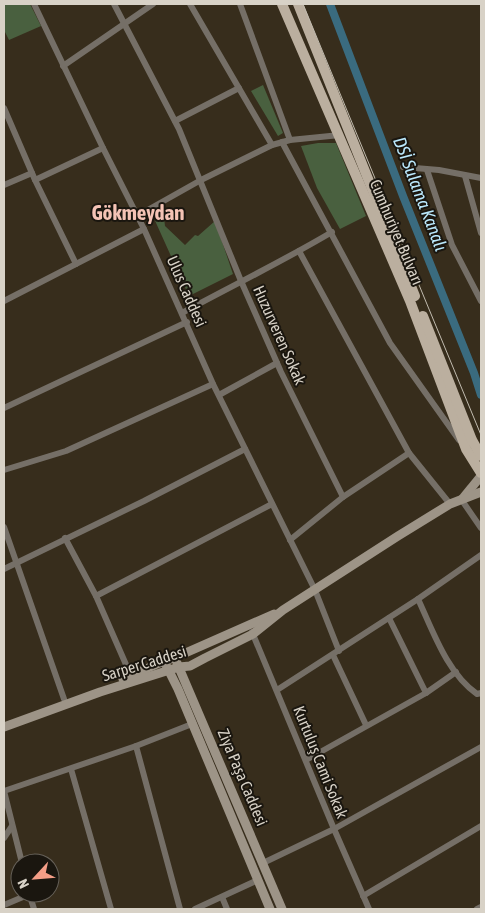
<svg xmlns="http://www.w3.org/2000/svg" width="485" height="913" font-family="'Asap Condensed',sans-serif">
<rect width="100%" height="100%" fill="#372d1c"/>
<!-- green -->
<g fill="#49603f">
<path d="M4,4H30L41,26L9,40L4,30Z"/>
<path d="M263,85L283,133L278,136L251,91Z"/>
<path d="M318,143H336L366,216L340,229L317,188L301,146Z"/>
<path d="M163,209L165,226L185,245L195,235L198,236L215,221L233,274L189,296L152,214Z"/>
</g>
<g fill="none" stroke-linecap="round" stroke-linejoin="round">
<!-- canal -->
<path stroke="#3a6b7f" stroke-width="8" d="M330,4L403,196L474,373L481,395"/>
<!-- street -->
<g stroke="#756f67" stroke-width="6">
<path d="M34,4L103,148L144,229L213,384L315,590L339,651"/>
<path d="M114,4L179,129L241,281L281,372L343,497"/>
<path d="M190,4L272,145"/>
<path d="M240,4L290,140"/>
<path d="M63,66L153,4"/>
<path d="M4,108L35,180L76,264"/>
<path d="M175,121L239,88"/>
<path d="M282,142L390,343L459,440"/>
<path d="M403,167L439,170L481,178"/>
<path d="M427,170L452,245L481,301"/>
<path d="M465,176L481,233"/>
<path d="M35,180L103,148"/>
<path d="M4,185L32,173"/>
<path d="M137,216L201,180L272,145L290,140L340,135"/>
<path d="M299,251L409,453L450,504"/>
<path d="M4,301L144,229"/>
<path d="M182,313C232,286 283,261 332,232"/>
<path d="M219,395L277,363"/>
<path d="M4,408L187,322"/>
<path d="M4,470L66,451L213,384"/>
<path d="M461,499L481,528"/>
<path d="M4,527L64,699"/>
<path d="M65,538L96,596L131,676"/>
<path d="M290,540L343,497L409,453"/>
<path d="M4,569L144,501L245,449"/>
<path d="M96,596L272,504"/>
<path d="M418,599C433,631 447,673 477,694L481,693"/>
<path d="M389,618L426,693"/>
<path d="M252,632L334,829L369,909"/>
<path d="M333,655L366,725"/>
<path d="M277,690L418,599L481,555"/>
<path d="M136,746L180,909"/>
<path d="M306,760L426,693L456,672"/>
<path d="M71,769L111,909"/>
<path d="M4,791L136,746L192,724"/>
<path d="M4,791L22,863"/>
<path d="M4,838L12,826"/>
<path d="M263,863L334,829L481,747"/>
<path d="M29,893L34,909"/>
<path d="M363,896L481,826"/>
<path d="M222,897L227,909"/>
<path d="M4,905L30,894"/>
<path d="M195,909L258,880"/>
<path d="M477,909L481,907"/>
</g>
<!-- secondary -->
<g stroke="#9d9487" stroke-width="9">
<path d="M463,498L481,476"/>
<path d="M177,663L282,909"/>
<path d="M166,665L178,689L270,909"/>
<path d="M123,679L164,661L174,658L274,614"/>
<path d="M4,727L100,692L179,667L190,666L205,658L253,634L283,610L398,536L450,504L481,492"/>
</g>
<!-- primary -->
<g stroke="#bbaf9f" stroke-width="10">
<path d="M282,4L410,301L466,449L481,473"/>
<path d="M298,4L415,296"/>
<path d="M423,316L472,440L481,456"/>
</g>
<!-- tram -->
<path stroke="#c1bbaf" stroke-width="1" d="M303,4L481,435"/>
</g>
<g text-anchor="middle" stroke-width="4" stroke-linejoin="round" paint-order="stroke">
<!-- street labels -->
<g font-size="16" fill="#d8d2c7" stroke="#1a160f">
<text transform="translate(397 232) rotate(67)" y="6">Cumhuriyet Bulvarı</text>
<text transform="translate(187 291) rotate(66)" y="6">Ulus Caddesi</text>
<text transform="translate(280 335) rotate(66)" y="6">Huzurveren Sokak</text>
<text transform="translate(144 663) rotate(-17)" y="6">Sarper Caddesi</text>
<text transform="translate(321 762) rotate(68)" y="6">Kurtuluş Cami Sokak</text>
<text transform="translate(243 777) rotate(67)" y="6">Ziya Paşa Caddesi</text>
</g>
<!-- water labels -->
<g font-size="18" font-style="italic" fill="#bbe9fd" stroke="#1a160f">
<text transform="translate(420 194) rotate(69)" y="6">DSİ Sulama Kanalı</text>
</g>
<!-- district labels -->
<g font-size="21" font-weight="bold" fill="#f4c3b5" stroke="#1a160f">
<text x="138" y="220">Gökmeydan</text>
</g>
</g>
<!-- border -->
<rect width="485" height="913" fill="none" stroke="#d8d2c7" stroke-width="10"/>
<!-- north arrow -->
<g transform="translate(35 878) rotate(244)"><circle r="24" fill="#1a160f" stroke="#666159"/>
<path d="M0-4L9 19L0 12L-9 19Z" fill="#f49e87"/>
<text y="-8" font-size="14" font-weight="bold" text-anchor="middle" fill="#d8d2c7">N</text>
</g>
</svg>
